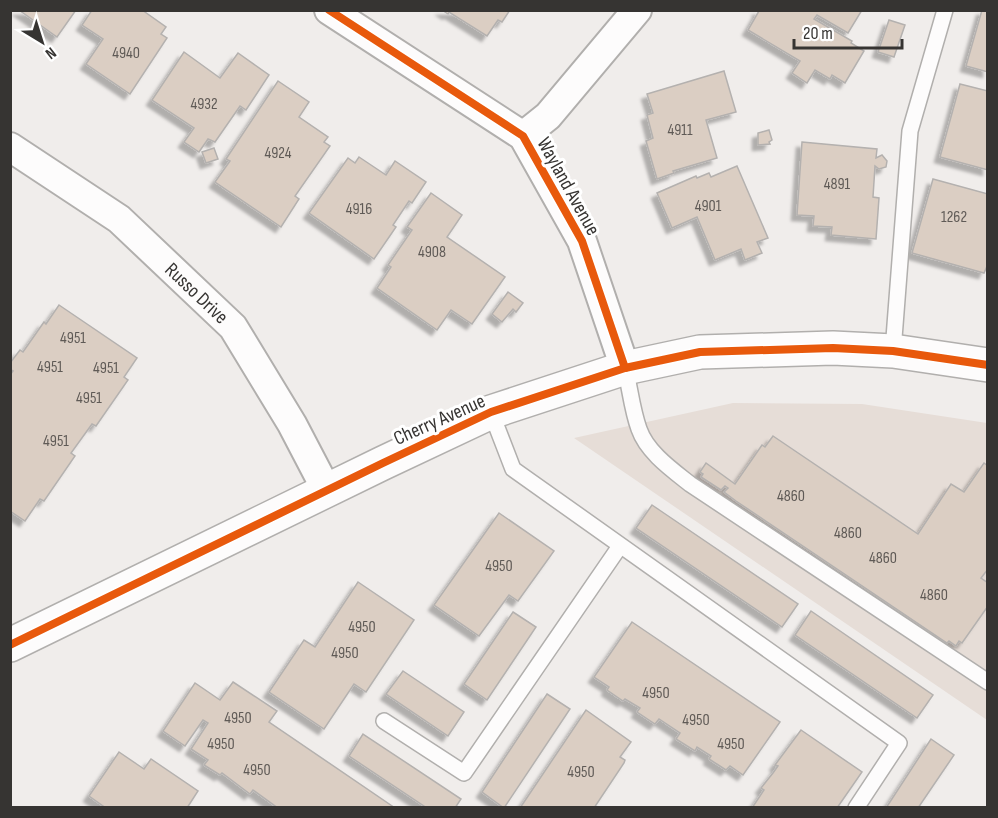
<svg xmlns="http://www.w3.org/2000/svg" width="998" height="818" font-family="'Sofia Sans Condensed',sans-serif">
<defs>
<filter id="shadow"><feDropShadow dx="-5.5" dy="5.5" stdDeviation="1.5" flood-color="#0004"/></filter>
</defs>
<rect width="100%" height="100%" fill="#f0edeb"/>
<!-- built -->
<path fill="#e6ddd7" d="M733,403L862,404L987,423V720L574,438Z"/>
<!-- building -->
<g fill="#dbcec3" stroke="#b4b1af" stroke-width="1.5" filter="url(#shadow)">
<path d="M19,10H76L57,37Z"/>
<path d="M92,10H142L166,27L161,34L167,38L130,94L86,64L103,39L82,25Z"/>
<path d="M442,10H510L502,22L498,20L487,36L449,12L448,14Z"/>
<path d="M757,10H862L848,33L817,15L814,19L852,41L851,43L864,51L845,83L832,75L830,79L815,70L807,83L792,73L800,61L748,30L759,11Z"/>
<path d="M982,10H988V72L966,66Z"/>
<path d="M889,20L905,25L894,57L878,52Z"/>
<path d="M184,52L220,78L238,53L269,75L246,110L240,106L215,142L208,139L199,152L184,142L194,128L152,100Z"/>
<path d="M724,71L736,112L706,120L717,158L673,171L674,173L657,179L646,141L653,138L647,115L653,113L647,94Z"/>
<path d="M278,81L309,102L299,117L328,137L324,142L330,146L295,196L299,199L281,227L215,182L230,161L226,159Z"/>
<path d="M960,84L988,91V170L940,157Z"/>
<path d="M769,130L772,140L769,142L770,144L758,145V133Z"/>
<path d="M802,142L877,149L876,158L882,155L887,161L886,167L879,169L875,166L873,197L879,198L876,239L831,235L832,227L813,226L814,216L797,215Z"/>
<path d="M214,148L218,159L206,163L202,152Z"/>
<path d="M359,157L386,175L395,161L426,182L412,203L409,201L393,225L396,227L374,259L309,213L348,158L355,163Z"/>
<path d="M737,166L768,238L757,242L762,253L745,260L741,249L715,260L697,217L672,228L657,193L696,176L697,178L709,173L711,177Z"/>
<path d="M933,179L988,194V264L984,273L912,253Z"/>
<path d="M431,193L462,215L447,237L505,277L472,324L451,310L437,330L377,288L391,267L388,265L412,230L407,227Z"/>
<path d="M508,292L523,303L516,312L513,309L502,322L492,314Z"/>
<path d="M59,305L137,358L124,377L128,380L96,426L92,424L71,453L75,456L44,501L40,499L25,521L10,511V375L13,371L10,369V363L20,350L23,352L44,322L46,324Z"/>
<path d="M773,436L918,534L951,484L964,492L984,463L988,466V569L981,578L988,583V606L962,643L959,641L956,646L949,641L947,643L736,501L724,492L728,488L725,486L721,490L701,477L703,474L700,472L706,463L735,484L762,445L765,447Z"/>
<path d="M652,505L798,604L782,627L636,528Z"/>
<path d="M499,513L554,551L518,601L509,595L479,636L434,605Z"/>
<path d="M358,582L414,620L366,692L354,684L324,729L269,692L304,640L315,647Z"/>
<path d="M811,611L933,695L917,718L795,635Z"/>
<path d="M513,612L536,627L487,700L464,684Z"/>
<path d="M632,622L780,722L743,775L730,766L726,770L709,759L711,756L697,747L695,751L676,739L680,733L659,719L655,724L637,712L640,708L625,699L623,701L607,690L609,687L594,677Z"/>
<path d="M403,671L464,712L448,736L386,694Z"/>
<path d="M233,682L277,711L269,722L395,808H278L253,790L250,794L222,773L220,775L204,765L208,760L191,749L208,723L203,720L185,746L163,731L195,683L220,700Z"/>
<path d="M547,694L570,709L504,808L482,792Z"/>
<path d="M586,710L631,742L620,757L625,760L624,763L594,808H520Z"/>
<path d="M801,730L862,772L837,808H752L764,790L761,788L773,773L778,766L775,765Z"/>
<path d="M363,734L461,799L455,808H427L349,756Z"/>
<path d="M931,739L954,755L918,808H886Z"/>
<path d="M119,752L144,769L151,759L198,791L187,808H106L89,796Z"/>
</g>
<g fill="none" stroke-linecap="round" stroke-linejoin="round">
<!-- lane casing -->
<g stroke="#b1afad" stroke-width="18">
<g id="lane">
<path d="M893,351L910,131L945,10"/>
<path d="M625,368C630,388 632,410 639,429C647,452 671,469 690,484L988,682"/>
<path d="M491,412L513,469L899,743L856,808"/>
<path d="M384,721L464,773L620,546"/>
</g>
</g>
<!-- street casing -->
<g stroke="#b1afad" stroke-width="32">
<g id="street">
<path d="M329,10L523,136L582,241L625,368"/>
<path d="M523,136L548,116L637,10"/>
<path id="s1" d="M10,147L119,219L233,327L292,424L327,491"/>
</g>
</g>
<!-- secondary casing -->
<g stroke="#b1afad" stroke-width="36">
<path id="secondary" d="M10,645L383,463L491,412L625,368L700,352L833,348L893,351L988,365"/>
</g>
<!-- lane -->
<use href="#lane" stroke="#fdfcfc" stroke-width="15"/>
<!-- street -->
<use href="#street" stroke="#fdfcfc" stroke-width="28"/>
<!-- secondary -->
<use href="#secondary" stroke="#fdfcfc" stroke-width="33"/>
<!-- cycleway casing -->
<g stroke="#fff" stroke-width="11">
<g id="cycleway">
<path d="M329,10L523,136L582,241L625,368"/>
<path d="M10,645L383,463L491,412L625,368L700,352L833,348L893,351L988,365"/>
</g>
</g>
<!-- cycleway -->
<use href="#cycleway" stroke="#e8590c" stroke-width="8"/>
</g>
<g text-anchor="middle" stroke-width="6" stroke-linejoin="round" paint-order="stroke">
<!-- number labels -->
<g font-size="16" fill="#5f5a56">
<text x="126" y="58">4940</text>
<text x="204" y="109">4932</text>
<text x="680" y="135">4911</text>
<text x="278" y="158">4924</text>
<text x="837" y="189">4891</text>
<text x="708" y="211">4901</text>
<text x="359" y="214">4916</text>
<text x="954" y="222">1262</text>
<text x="432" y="257">4908</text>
<text x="73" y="343">4951</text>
<text x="50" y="372">4951</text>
<text x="106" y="373">4951</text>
<text x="89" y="403">4951</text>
<text x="56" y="446">4951</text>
<text x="791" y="501">4860</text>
<text x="848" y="538">4860</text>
<text x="883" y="563">4860</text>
<text x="499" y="571">4950</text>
<text x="934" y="600">4860</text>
<text x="362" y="632">4950</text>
<text x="345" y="658">4950</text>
<text x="656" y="698">4950</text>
<text x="238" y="723">4950</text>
<text x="696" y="725">4950</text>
<text x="221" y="749">4950</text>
<text x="731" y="749">4950</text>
<text x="257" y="775">4950</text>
<text x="581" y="777">4950</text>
</g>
<!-- street labels -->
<g font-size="20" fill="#363432" stroke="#fff">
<text transform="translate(569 186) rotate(61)" y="7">Wayland Avenue</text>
<text dy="7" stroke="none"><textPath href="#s1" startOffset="238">Russo Drive</textPath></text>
<text transform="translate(439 419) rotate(-24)" y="7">Cherry Avenue</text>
</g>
</g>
<!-- border -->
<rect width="998" height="818" fill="none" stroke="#363432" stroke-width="24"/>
<!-- north arrow -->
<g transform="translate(42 42) rotate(142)" stroke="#ffffff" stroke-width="4.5" paint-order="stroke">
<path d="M0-4.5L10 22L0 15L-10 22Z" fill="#363432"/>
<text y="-9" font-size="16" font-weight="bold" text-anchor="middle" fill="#363432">N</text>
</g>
<!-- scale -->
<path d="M794 39v9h108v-9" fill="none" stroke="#363432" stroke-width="3"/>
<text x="803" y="39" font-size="18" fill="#363432" stroke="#ffffff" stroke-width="4.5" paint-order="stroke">20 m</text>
</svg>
